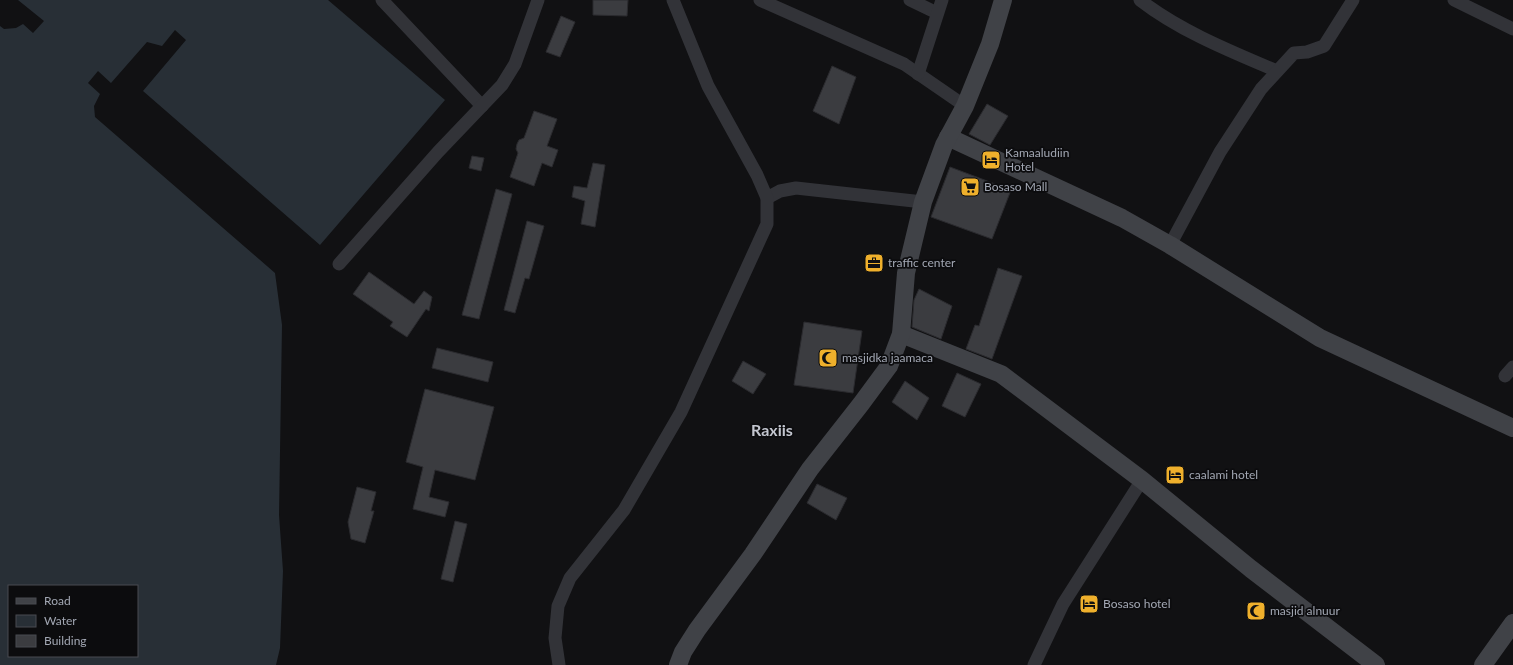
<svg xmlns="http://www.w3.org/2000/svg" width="1513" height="665" font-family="Lato,sans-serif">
<rect width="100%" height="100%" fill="#111113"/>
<!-- water -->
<path fill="#282f36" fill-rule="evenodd" d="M18,0H328L445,100L320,245L143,91L186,40L175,30L162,46L147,42L111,83L98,71L88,83L100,94L94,106L95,117L275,273L282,325L279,515L283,571L280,648L276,665H0V26L4,29L16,28L23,24L33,33L44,21ZM9,586H137V656H9Z"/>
<!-- building -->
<g fill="#3b3c40" stroke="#2b2b2f">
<path d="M593,0H628L627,16L593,15Z"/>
<path d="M561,16L575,22L560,57L546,52Z"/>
<path d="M832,66L856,77L839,124L813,111Z"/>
<path d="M987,104L1008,116L990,145L969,134Z"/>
<path d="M534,111L557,119L547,146L558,150L552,167L542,163L534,186L510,177L518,153L516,149L517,144L519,140L524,138Z"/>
<path d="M472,156L484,158L481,171L469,168Z"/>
<path d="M593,163L605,165L595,227L581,224L585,201L572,197L574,186L587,188Z"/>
<path d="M950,167L1011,190L992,239L931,217Z"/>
<path d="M496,189L512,194L479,319L462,315Z"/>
<path d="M527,221L544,226L529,279L525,278L515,313L504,310Z"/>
<path d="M998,268L1022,276L992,359L966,349L975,325L979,326Z"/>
<path d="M369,272L414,304L424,291L432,297L429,311L426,309L407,337L390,326L393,322L353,294Z"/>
<path d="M919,289L952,306L941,339L912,327L914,300Z"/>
<path d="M804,322L862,331L853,393L794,385Z"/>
<path d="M437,348L493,362L488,382L432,368Z"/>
<path d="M743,361L766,374L753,394L732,381Z"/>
<path d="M957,373L981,384L965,417L942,406Z"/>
<path d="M905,381L929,398L917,420L892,402Z"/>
<path d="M425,389L494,407L475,480L435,470L429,497L449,502L445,517L413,509L423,467L406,462Z"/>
<path d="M817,484L847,498L836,520L807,503Z"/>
<path d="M357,487L376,492L371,511H374L365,543L351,539L348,522Z"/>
<path d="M455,521L467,524L453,582L441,579Z"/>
</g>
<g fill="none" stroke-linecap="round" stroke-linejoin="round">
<!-- street -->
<g stroke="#323338" stroke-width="13">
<path d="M382,0L482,106"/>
<path d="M760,0L904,64L965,106"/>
<path d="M910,0L937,13"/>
<path d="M1140,0C1180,31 1230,51 1277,71"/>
<path d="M1454,0L1513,29"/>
<path d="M918,74L942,0"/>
<path d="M767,198L780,191L796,188L923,202"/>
<path d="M1170,245L1220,152L1261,89L1294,53L1307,52L1324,46L1353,0"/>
<path d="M339,264L438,152L502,85L515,64L538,0"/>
<path d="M1505,376L1513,367"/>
<path d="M559,665L555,638L558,606L570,578L624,510L681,412L767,224V198L757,175L708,86L673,0"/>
<path d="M1034,665L1063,604L1142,480"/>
</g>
<!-- secondary -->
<g stroke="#404247" stroke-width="18">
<path d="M948,137L1122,218L1170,245L1320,338L1513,428"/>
<path d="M901,334L1001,374L1142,480L1251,569L1376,665"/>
<path d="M678,665L683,652L697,630L753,554L810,469L861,404L889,366L901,334L906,273L923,202L944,145L965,106L990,44L1003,0"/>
<path d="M1483,665L1513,623"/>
</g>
</g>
<!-- icons -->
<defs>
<g id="hotel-square" transform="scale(1)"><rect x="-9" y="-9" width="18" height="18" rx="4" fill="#efb02c" stroke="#0c0c0e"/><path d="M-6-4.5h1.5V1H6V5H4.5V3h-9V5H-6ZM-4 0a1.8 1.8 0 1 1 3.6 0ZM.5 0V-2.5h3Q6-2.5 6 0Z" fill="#111"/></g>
<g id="supermarket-square" transform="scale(1)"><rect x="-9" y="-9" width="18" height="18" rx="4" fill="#efb02c" stroke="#0c0c0e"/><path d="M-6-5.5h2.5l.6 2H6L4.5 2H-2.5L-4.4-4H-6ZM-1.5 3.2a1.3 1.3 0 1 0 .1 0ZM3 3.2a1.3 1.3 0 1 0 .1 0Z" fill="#111"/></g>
<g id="office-square" transform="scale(1)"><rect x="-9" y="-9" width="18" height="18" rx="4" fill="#efb02c" stroke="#0c0c0e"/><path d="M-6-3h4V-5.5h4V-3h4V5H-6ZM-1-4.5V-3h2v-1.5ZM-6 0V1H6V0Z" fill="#111"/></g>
<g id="mosque-square" transform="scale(1)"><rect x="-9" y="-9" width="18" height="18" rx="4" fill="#efb02c" stroke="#0c0c0e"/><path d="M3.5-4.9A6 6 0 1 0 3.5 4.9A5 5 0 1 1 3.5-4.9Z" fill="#111"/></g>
</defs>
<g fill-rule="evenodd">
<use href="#hotel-square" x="991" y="160"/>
<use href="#supermarket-square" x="970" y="187"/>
<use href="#office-square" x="874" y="263"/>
<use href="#mosque-square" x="828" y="358"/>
<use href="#hotel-square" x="1175" y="475"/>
<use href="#hotel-square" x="1089" y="604"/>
<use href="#mosque-square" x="1256" y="611"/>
</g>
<g text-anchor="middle" stroke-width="3.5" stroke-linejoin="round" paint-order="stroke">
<!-- poi labels -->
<g font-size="12" fill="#a2a7b3" stroke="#0c0c0e" text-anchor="start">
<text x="1005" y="157">Kamaaludiin<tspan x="1005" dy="14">Hotel</tspan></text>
<text x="984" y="191">Bosaso Mall</text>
<text x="888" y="267">traffic center</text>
<text x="842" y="362">masjidka jaamaca</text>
<text x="1189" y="479">caalami hotel</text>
<text x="1103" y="608">Bosaso hotel</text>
<text x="1270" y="615">masjid alnuur</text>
</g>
<!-- district labels -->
<g font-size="16" font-weight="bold" fill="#c3c6cf" stroke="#0c0c0e">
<text x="772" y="436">Raxiis</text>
</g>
</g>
<!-- legend -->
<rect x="8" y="585" width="130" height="72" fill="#0c0c0e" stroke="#484a50"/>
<rect x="16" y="598" width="20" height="6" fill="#404247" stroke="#484a50"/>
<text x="44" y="605" font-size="12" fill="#a2a7b3">Road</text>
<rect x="16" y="615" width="20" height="12" fill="#282f36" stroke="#484a50"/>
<text x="44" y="625" font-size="12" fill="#a2a7b3">Water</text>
<rect x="16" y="635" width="20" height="12" fill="#3b3c40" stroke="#484a50"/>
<text x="44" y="645" font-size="12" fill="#a2a7b3">Building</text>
</svg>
